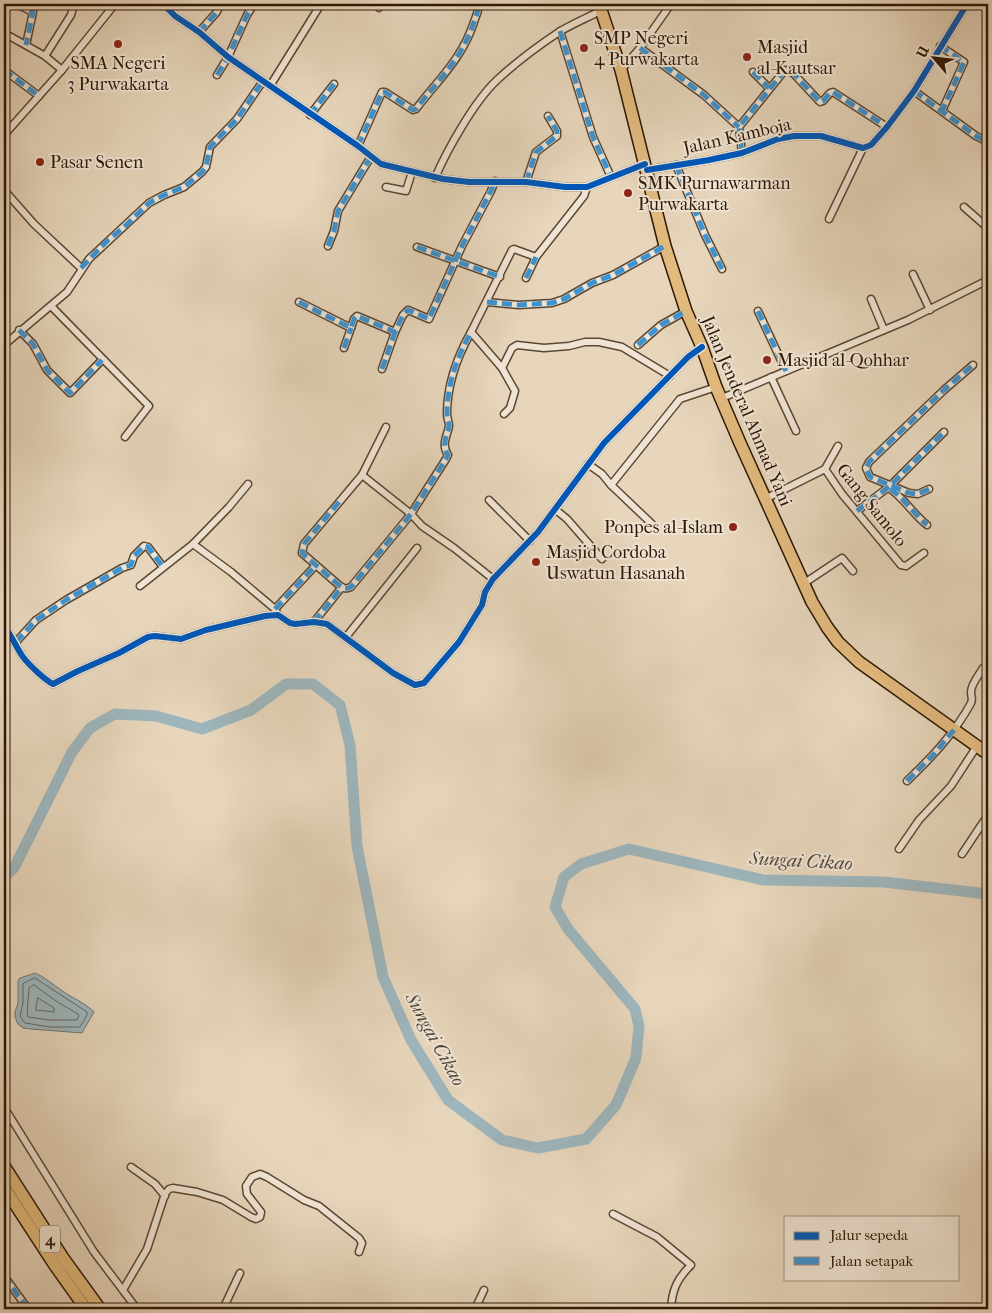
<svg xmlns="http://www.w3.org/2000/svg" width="992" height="1313" font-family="'IM FELL French Canon',serif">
<rect width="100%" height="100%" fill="#e7d6bc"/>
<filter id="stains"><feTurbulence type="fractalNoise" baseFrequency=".004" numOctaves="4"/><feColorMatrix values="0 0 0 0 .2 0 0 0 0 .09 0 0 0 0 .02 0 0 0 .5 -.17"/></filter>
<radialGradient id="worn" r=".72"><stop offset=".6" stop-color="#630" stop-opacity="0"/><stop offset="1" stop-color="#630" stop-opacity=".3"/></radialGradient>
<!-- water -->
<path fill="#9db6bd" stroke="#707673" d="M35,973C45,977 52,984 61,990C72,998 84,1002 94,1012L82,1033L31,1029L23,1028L18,1024L15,1017V1012L18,1003V981L20,978Z"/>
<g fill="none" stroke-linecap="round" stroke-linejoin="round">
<!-- shore -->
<g stroke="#646660" stroke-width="1">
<path d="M35,978L87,1012V1015L80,1027H50L25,1023L20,1016L23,1003V984Z"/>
<path d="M34,985L56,1001L78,1014L79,1016L77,1020H50L28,1017C26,1012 29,995 29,988Z"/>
<path d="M38,998L54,1008V1012L36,1010Z"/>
</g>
<!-- river -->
<path stroke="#9db6bd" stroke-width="11" d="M4,877L14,868L72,752L90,728L115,714L156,716L202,729L251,710L286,684H313L340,705L350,745L357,846L383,977L411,1040L448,1100L502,1140L538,1148L586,1139L616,1105L636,1058L639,1026L635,1009L568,929L555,907L564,877L581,864L629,849L763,880L884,882L988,894"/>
<!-- street casing -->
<g stroke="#5b4732" stroke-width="9">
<g id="street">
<path d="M16,4L33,12L26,45"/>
<path d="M163,4L175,16L199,32L228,57L358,146L381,164L443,179L469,182H526L565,187H587L645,164"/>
<path d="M379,8L380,4"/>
<path d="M560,31L593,137L611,177"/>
<path d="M199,32L216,13L221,4"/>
<path d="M4,33L45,56L62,70"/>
<path d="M940,46L964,62L942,111"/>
<path d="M640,48L704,95L739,127"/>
<path d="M45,56L71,15L74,4"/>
<path d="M4,70L39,96"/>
<path d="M621,70L640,48L671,4"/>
<path d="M753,72L769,88"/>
<path d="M217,75L228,57L247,15L254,4"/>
<path d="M270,86L321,4"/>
<path d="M914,91L976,136L988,142"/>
<path d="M310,115L334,84"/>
<path d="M4,135L62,70L115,4"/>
<path d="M358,146L382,92H385L413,110L416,109C438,80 462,59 474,22C476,16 479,10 479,4"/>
<path d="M742,153L739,127L785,70L793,73L820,102L823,101L830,93L833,92L887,127"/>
<path d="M676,165L705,235L722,269"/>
<path d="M647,170L709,160L742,153L778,139L794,136H821L863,148L871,145L887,127L914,91L967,4"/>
<path d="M435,178C447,150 474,102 496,81C515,63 538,46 559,32C572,24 587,18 600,11"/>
<path d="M526,182L536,152L557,136V131L548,116"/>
<path d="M386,187L406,191L412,172"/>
<path d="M4,190L34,224L81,268"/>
<path d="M964,207L988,228"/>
<path d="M829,219L863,148"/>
<path d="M328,246L334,231L338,211L370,158"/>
<path d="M417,247L500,277"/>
<path d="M913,274L930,310"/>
<path d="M526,278L536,257"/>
<path d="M871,299L884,330"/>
<path d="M299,302L351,328L354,319L357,316L395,332L403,315L408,310L429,319L462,246L491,191L495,181"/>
<path d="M487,302L519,305L552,303L564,299L592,283L613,275L665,246"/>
<path d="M51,306L149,406L125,437"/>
<path d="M758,311L786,371"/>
<path d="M19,330L33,344L47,370L70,393L102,360"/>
<path d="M471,332C457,357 447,385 447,414C447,418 449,422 449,426C447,437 441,444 448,455L446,459L411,514L351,587C346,589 344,589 340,586L302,553L304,544L362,475L411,514L422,526L454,548L493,579"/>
<path d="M4,345L67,292L89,259L149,203L164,195L184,187L202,172L206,167L210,147L237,119L263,81"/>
<path d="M638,345L661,325L686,311"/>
<path d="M344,348L351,328"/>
<path d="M502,368L512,348L517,345L544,348L569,346L585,342H599L622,347L670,376"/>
<path d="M382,369L395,332"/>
<path d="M771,377L796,431"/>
<path d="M722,398L908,320L988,280"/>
<path d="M504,414L510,408L515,391L502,368L471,332L512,250L514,249L536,257L584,196L587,187"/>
<path d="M588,464L602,474L611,485L680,399L716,387"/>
<path d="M825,469L838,446"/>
<path d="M362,475L386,427"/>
<path d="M611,485L652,524"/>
<path d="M889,488C904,498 913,514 927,525"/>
<path d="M929,489L918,494L909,493L870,477L866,468L869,462L944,390L973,365"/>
<path d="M765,499L825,469L842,494L901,565L906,566L924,553"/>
<path d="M489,500L530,541"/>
<path d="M556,510L567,519L602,559"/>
<path d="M857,511L890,486L944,432"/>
<path d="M193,544L231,572L275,609L278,615"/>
<path d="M803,584L842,558L853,571"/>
<path d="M140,586L193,544L229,507L248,484"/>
<path d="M275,609L316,565"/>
<path d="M314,622L342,587"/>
<path d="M4,626C12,636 16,647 23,657C29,665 45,680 53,684L78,671L119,653L148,637L155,636L181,639L206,630L265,616L278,615L290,623L295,624L314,622L327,624L393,673L415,685L424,683L459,642L482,605L485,592L493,579L538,532L604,443L688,357L702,347"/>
<path d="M346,637L417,548"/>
<path d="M16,642L36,620L66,600L122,568L131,565L134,556L144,546L148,547L163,567"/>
<path d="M907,781C931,758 955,733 971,703C973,698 971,697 971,692C971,684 979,675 983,668"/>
<path d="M899,849L919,820L951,786L977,746"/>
<path d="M962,854L988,815"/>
<path d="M4,1107L94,1252L137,1309"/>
<path d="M131,1167L155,1184L165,1196"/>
<path d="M613,1214L657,1237L691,1265C677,1279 672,1290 671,1309"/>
<path d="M4,1276L28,1309"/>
<path d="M123,1290L147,1249L165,1194L169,1189L173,1188L197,1192L223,1200L251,1217L256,1219L260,1217L261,1212L247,1194L246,1186L252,1177L260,1174L267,1177L304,1200L319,1206L359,1238L362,1243L359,1252"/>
<path d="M223,1309L240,1273"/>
<path d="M475,1309L484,1290"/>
</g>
</g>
<!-- highway casing -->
<g stroke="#2c1704" stroke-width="14">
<g id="highway">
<path d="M599,4L621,70L665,246L686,311L702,347L716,387L740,443L812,602L827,627L838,642L859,662L988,754"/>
<path d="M4,1166L63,1258L100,1309"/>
<path d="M4,1187L54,1264L86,1309"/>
</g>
</g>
<!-- street -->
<use href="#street" stroke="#efe4d3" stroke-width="6"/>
<!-- highway -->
<use href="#highway" stroke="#e4bb7e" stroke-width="11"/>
<!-- quiet -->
<g stroke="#3c93d1" stroke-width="5" stroke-dasharray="10 5" stroke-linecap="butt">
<path d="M16,4L33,12L26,45"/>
<path d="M379,8L380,4"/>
<path d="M560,31L593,137L611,177"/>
<path d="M199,32L216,13L221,4"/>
<path d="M940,46L964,62L942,111"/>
<path d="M640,48L704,95L739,127"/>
<path d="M4,70L39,96"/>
<path d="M753,72L769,88"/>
<path d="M217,75L228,57L247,15L254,4"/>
<path d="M914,91L976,136L988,142"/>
<path d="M310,115L334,84"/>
<path d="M358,146L382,92H385L413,110L416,109C438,80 462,59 474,22C476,16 479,10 479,4"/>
<path d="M742,153L739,127L785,70L793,73L820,102L823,101L830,93L833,92L887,127"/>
<path d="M676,165L705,235L722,269"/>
<path d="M526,182L536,152L557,136V131L548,116"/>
<path d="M328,246L334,231L338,211L370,158"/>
<path d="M417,247L500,277"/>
<path d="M81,268L108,240L122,229L149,203L164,195L184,187L202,172L206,167L210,147L237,119L263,81"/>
<path d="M526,278L536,257"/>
<path d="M299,302L351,328L354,319L357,316L395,332L403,315L408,310L429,319L462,246L491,191L495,181"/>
<path d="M487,302L519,305L552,303L564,299L592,283L613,275L665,246"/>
<path d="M758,311L786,371"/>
<path d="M19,330L33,344L47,370L70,393L102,360"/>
<path d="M638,345L661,325L686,311"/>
<path d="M344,348L351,328"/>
<path d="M382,369L395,332"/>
<path d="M890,489C904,498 914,514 927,525"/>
<path d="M929,489L918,494L909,493L870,477L866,468L869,462L944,390L973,365"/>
<path d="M339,502L304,544L302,553L340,586C344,589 346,589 351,587L411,514L446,459L448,455C441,444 447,437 449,426C449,422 447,418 447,414C447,385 457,357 471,332"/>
<path d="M857,511L890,486L944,432"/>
<path d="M275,609L316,565"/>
<path d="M314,622L342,587"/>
<path d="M16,642L36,620L66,600L122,568L131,565L134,556L144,546L148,547L163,567"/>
<path d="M907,781L934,754L954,730"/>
<path d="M4,1276L28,1309"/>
</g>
<!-- cycleway casing -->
<g stroke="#efe4d3" stroke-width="9">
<g id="cycleway">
<path d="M163,4L175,16L199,32L228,57L358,146L381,164L443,179L469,182H526L565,187H587L645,164"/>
<path d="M647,170L709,160L742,153L778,139L794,136H821L863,148L871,145L887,127L914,91L967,4"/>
<path d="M4,626C12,636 16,647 23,657C29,665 45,680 53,684L78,671L119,653L148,637L155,636L181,639L206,630L265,616L278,615L290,623L295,624L314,622L327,624L393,673L415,685L424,683L459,642L482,605L485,592L493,579L538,532L604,443L688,357L702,347"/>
</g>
</g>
<!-- cycleway -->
<use href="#cycleway" stroke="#0057b8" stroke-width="6"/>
</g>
<!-- markers -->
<g fill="#8f2418" stroke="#efe4d3" stroke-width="2">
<circle cx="118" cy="44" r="5"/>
<circle cx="584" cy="48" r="5"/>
<circle cx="747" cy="57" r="5"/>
<circle cx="40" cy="162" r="5"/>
<circle cx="628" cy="193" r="5"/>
<circle cx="767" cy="360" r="5"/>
<circle cx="733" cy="527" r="5"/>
<circle cx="536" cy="562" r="5"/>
</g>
<g text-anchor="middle" stroke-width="4" stroke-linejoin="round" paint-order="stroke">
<!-- shield labels -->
<rect fill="#efe4d3" stroke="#665442" stroke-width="1" x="40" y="1225.5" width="20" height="27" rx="4"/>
<g font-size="16" font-weight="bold" fill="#2c1704">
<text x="50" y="1245">4</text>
</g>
<!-- poi labels -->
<g font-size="18" fill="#2c1704" stroke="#efe4d3" text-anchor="start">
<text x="594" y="44">SMP Negeri<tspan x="594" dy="21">4 Purwakarta</tspan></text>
<text x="757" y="53">Masjid<tspan x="757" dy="21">al-Kautsar</tspan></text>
<text x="118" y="69" text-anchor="middle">SMA Negeri<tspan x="118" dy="21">3 Purwakarta</tspan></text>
<text x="50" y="168">Pasar Senen</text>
<text x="638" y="189">SMK Purnawarman<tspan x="638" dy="21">Purwakarta</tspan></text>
<text x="777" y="366">Masjid al-Qohhar</text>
<text x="723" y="533" text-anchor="end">Ponpes al-Islam</text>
<text x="546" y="558">Masjid Cordoba<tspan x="546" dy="21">Uswatun Hasanah</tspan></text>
</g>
<!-- street labels -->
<g font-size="18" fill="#2c1704" stroke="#efe4d3">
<text transform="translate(737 136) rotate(-13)" y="6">Jalan Kamboja</text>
<text transform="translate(747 411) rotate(67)" y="6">Jalan Jenderal Ahmad Yani</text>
<text transform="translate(872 505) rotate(51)" y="6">Gang Samolo</text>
</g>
<!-- water labels -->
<g font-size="19" font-style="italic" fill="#4e473c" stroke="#efe4d3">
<text transform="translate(801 860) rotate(3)" y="7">Sungai Cikao</text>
<text transform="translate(436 1039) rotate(61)" y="7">Sungai Cikao</text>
</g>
</g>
<!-- margin -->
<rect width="992" height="1313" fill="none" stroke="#e7d6bc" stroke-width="20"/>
<rect x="5" y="5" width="982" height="1303" fill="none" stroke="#2c1704" stroke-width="2.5"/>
<rect x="10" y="10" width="972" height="1293" fill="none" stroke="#2c1704"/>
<!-- legend -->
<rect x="784" y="1216" width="175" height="65" fill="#efe4d3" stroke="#a19280"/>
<rect x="794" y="1232" width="25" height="8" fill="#0057b8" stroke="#a19280"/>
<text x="830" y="1240" font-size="15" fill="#2c1704">Jalur sepeda</text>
<rect x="794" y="1257" width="25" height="8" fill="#3c93d1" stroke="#a19280"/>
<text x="830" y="1266" font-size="15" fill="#2c1704">Jalan setapak</text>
<!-- north arrow -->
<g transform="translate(934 58) rotate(298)" stroke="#efe4d3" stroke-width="4" paint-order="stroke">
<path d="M0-4L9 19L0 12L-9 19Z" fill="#2c1704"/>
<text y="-8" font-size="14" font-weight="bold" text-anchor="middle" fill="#2c1704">U</text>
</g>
<rect width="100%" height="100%" filter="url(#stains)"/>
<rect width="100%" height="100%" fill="url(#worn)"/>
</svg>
